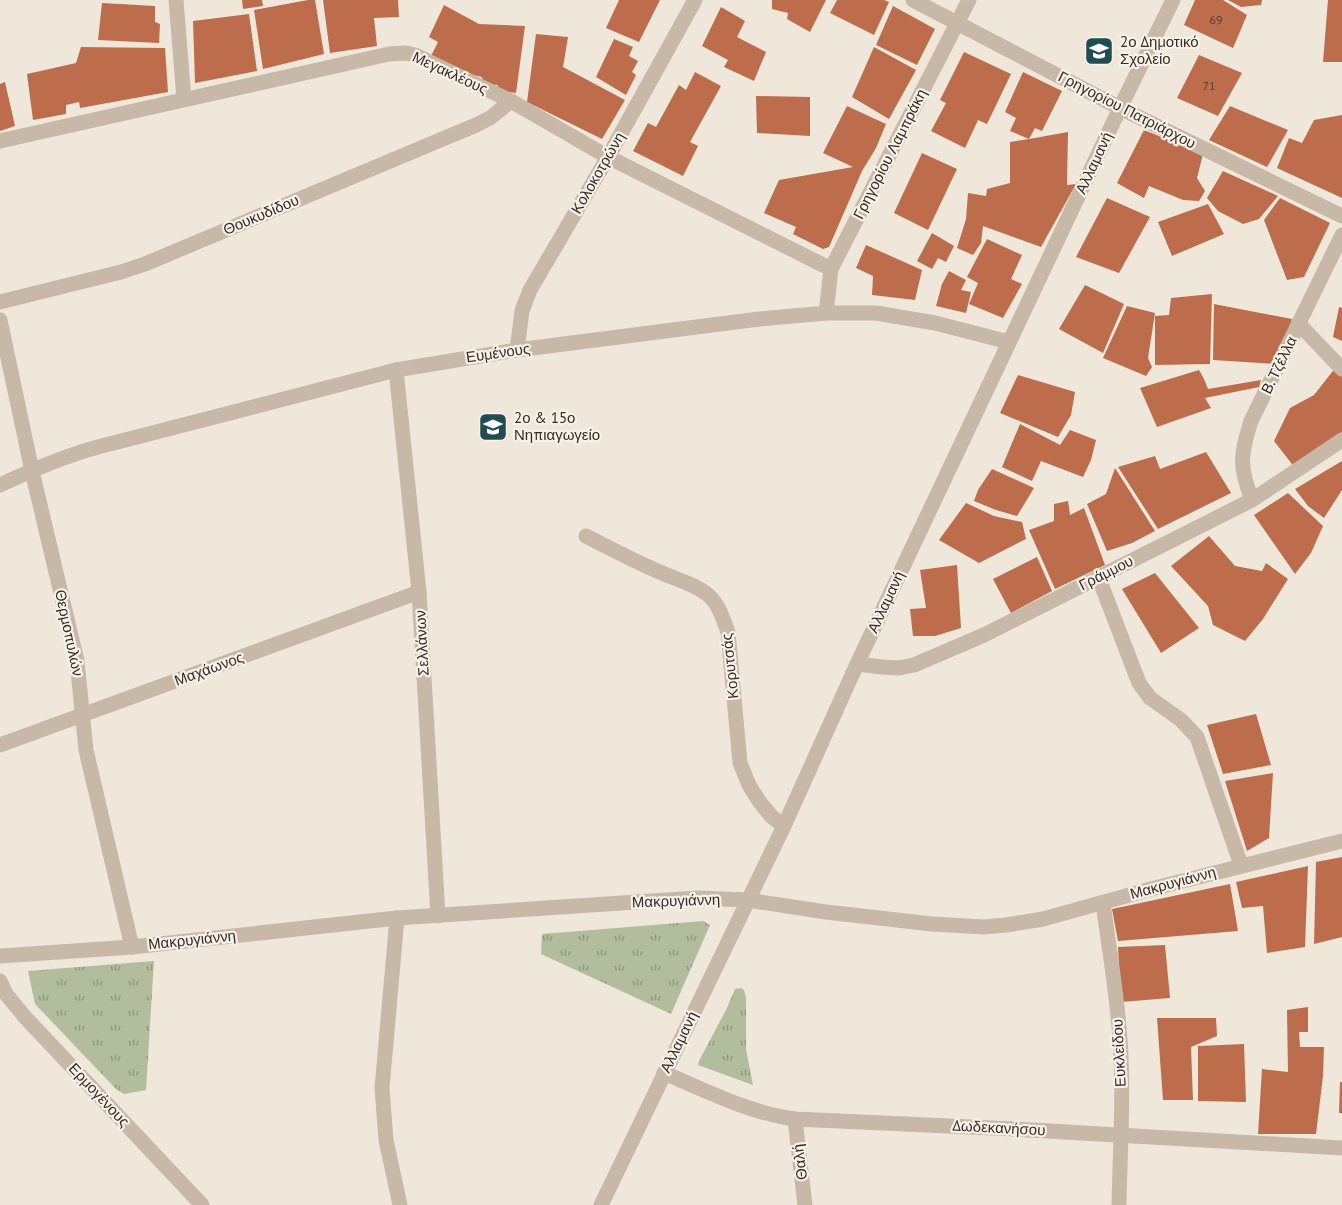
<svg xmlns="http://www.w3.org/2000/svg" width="1342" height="1205" font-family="'PT Sans',sans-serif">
<defs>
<pattern id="park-tufts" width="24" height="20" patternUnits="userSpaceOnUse" patternTransform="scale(1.5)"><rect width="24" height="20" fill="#b1bd9c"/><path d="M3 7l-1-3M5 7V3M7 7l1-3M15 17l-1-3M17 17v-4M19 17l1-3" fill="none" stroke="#919a7f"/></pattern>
</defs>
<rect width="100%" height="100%" fill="#f0e7db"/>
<!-- park -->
<g fill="url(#park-tufts)">
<path d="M703,921L710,925L671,1014L541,954L542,934Z"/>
<path d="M154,961L146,1090L124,1094L116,1089L35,1004L28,971Z"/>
<path d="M741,988L744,990L746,998V1049L753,1085L698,1065L699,1061L726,1010L735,989Z"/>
</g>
<!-- building -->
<g fill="#bd6d4c">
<path d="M242,0H262L263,6L243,9Z"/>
<path d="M308,0H315L324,54L263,69L254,10Z"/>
<path d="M323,0H398L399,17L374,18L377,46L330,53Z"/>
<path d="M619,0H660L639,42L606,28Z"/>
<path d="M772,0H826L810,32L787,19L788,13L772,9Z"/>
<path d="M837,0H884L889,2L874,35L830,13Z"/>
<path d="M1195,0H1223L1247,15L1233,48L1184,25Z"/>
<path d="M1228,0H1262L1261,5L1241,7Z"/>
<path d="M1328,0H1342V62H1323Z"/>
<path d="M102,3L155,6V22L160,24L159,43L98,40Z"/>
<path d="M444,5L479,24L525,26L516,93L498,91V85L483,84L482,77L473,75L431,56L438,42L429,37Z"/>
<path d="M893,6L935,29L917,65L876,45Z"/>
<path d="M721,7L745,21L737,37L766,52L754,81L724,67L728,60L702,46Z"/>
<path d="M249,14L257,71L195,83L193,21Z"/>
<path d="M536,34L568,37L563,67L625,100L602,139L527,102Z"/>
<path d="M614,39L633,47L629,56L638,61L632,72L636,75L626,95L596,77Z"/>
<path d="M81,47L165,48L168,92L80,108L79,102L66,105V114L33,120L27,74L76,63Z"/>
<path d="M874,47L916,70L889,119L852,97Z"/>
<path d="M964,52L1011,74L987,124L978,120L965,148L931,131L946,103L940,100Z"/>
<path d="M1199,55L1242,73L1218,116L1177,98Z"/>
<path d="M695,72L721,86L690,142L698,146L683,176L633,151L648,123L656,127L679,85L686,90Z"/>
<path d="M1023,72L1062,91L1042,131L1035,128L1029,139L1068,132L1067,185L1076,184L1041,247L983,226L981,243L973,255L957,248L966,219L968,193L986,196L987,189L1010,183V142L1029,139L1010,131L1016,118L1005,112Z"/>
<path d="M5,82L15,126L0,131V84Z"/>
<path d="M756,96L810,97V136L757,133Z"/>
<path d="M847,106L886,124L876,148L862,171L829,247L823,249L793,234L796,227L764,213L779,180L853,167L823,153Z"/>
<path d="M1230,106L1288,130L1267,167L1209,140Z"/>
<path d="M1342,115V198L1277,168L1289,138L1302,143L1314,120Z"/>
<path d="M1144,130L1203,154L1197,178L1205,191L1199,201L1183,200L1149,186L1144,198L1117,183Z"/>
<path d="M922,153L957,169L928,230L894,213Z"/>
<path d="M1223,171L1278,196L1259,219L1243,224L1218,211L1207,198Z"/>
<path d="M1107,198L1150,217L1119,273L1076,257Z"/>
<path d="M1280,198L1330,223L1304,277L1287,280L1264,220Z"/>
<path d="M1208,204L1224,234L1172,256L1158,222Z"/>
<path d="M932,233L954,246L946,262L938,258L932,269L917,261Z"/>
<path d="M987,239L1022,255L1011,279L1022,284L1003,318L969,304L978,283L967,277Z"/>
<path d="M866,245L922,270L915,300L872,295L873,276L856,268Z"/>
<path d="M949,271L966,280L961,290L971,292L966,313L936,306L942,284Z"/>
<path d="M1085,285L1124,304L1103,353L1059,329Z"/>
<path d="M1212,294L1210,364L1155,365V316L1169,315L1171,298Z"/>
<path d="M1214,304L1292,319L1278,364L1213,360Z"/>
<path d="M1127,306L1155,313L1148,358L1152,367L1146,376L1103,358Z"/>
<path d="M1339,307L1342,308V341L1333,337Z"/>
<path d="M1336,367L1342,375V432L1295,468L1274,441L1290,408L1314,395Z"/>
<path d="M1199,370L1204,379L1208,389L1261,380L1259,387L1205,398L1211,408L1157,427L1140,388Z"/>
<path d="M1018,375L1075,392L1071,415L1058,437L1000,413Z"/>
<path d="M1020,424L1060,445L1070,430L1096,440L1091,460L1083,477L1041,461L1032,481L1002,467Z"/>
<path d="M1206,452L1231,493L1158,529L1118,467L1155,456L1160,469Z"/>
<path d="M1342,461V490L1324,518L1308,506L1295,489Z"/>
<path d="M1115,468L1155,531L1132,543L1107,551L1087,504L1106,494Z"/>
<path d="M992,469L1034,488L1017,516L996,510L974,501L978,490Z"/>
<path d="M1288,493L1323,526L1311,553L1295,574L1254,515Z"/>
<path d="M1068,501L1070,515L1084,508L1105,565L1055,589L1029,530L1054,521V504Z"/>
<path d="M966,503L994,516L1022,522L1026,539L979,563L939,540Z"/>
<path d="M1209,536L1235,566L1262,571L1266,563L1288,579L1263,619L1245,641L1213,625L1208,606L1171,566Z"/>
<path d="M1037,557L1052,591L1011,613L993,579Z"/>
<path d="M957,565L961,628L935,636H913L910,609L926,608L920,570Z"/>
<path d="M1155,573L1199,628L1161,653L1122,589Z"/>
<path d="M1256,714L1271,765L1223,774L1207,725Z"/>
<path d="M1273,773L1269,838L1247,851L1225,781Z"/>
<path d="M1342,857V937L1314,944L1316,862Z"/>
<path d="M1308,866L1305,947L1267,953L1263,906L1242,908L1236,882Z"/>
<path d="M1230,884L1238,931L1118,941L1112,909Z"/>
<path d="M1165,945L1170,998L1121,1002L1118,947Z"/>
<path d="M1308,1007V1032H1299L1300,1047H1324L1323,1076L1316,1134H1258L1262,1069L1288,1072L1287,1010Z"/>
<path d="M1157,1018H1216L1217,1036L1191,1047L1193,1100H1163Z"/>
<path d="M1244,1044L1246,1102L1198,1101V1046Z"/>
<path d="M1340,1082H1342V1113H1339Z"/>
</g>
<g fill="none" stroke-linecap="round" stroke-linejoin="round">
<!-- minor -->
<g stroke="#c7b8a8" stroke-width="15">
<path d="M176,0L184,99"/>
<path d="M913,0L1120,108L1342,216"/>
<path d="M0,141L389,54L406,53L415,55L511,101L608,157L831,269"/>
<path d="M0,302L121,272L145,264L476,125L490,118L511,101"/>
<path d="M826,313L831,269L969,0"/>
<path d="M0,320L32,471L77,661L86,750L132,947"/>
<path d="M1299,324L1342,369"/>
<path d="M517,350L522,311L530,290L608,157L695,0"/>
<path d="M396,370L419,592L438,916"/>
<path d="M0,485C32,470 64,456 98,447L396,370L517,350L759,319L826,313H876L935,323L1009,342"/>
<path d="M1252,500C1239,466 1240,456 1251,421L1342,235"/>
<path d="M586,536C611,549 636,562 662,573C676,579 697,585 708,595C719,604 723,619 728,632L740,763L749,785L759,801L771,816L784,826"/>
<path d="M1098,576L1139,683L1150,698L1181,720L1197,737L1241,865"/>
<path d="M857,664L882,667L899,668L914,665L984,635L1252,500L1342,440"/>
<path d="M0,745L419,592"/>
<path d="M1103,903C1109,948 1117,994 1120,1039C1124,1094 1120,1150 1119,1205"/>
<path d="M397,918L382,1088L386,1140L400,1205"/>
<path d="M0,956L132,947L397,918L697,898L747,900L826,912L932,924L984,927L1006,925L1043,919L1151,889L1342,841"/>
<path d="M0,981L6,994L24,1016L202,1205"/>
<path d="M664,1073C707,1091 749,1113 795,1119L1014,1129L1342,1148"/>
<path d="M795,1119L805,1205"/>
<path d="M601,1205L784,826L857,664L1120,108L1173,0"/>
</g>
</g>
<!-- icons -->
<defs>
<g id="school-square" transform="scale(1.5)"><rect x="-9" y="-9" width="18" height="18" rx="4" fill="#204c52" stroke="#f8f1e7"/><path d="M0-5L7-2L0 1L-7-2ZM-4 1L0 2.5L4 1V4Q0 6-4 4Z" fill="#fff"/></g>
</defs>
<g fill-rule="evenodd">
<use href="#school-square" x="1099" y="51"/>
<use href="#school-square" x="493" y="427"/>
</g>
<g text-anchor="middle" stroke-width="4.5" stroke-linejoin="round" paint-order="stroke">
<!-- number labels -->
<g font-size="12" fill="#563c31">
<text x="1216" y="24">69</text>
<text x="1209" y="90">71</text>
</g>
<!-- poi labels -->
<g font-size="15" fill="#342c28" stroke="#f8f1e7" text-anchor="start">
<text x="1120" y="47">2ο Δημοτικό<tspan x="1120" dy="17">Σχολείο</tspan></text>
<text x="514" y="423">2ο &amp; 15ο<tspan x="514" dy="17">Νηπιαγωγείο</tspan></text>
</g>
<!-- street labels -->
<g font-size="15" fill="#342c28" stroke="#f8f1e7">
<text transform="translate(450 73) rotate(25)" y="5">Μεγακλέους</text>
<text transform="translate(1127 110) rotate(27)" y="5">Γρηγορίου Πατριάρχου</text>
<text transform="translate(890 154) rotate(-63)" y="5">Γρηγορίου Λαμπράκη</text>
<text transform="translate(1094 163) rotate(-65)" y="5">Αλλαμανή</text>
<text transform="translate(598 173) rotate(-60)" y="5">Κολοκοτρώνη</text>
<text transform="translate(261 215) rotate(-23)" y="5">Θουκυδίδου</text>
<text transform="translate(498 353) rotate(-8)" y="5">Ευμένους</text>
<text transform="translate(1279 365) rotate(-64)" y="5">Β. Τζέλλα</text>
<text transform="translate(1106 573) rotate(-27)" y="5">Γράμμου</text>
<text transform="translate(886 602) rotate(-65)" y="5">Αλλαμανή</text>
<text transform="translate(69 633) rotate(78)" y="5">Θερμοπυλών</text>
<text transform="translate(422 643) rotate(-93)" y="5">Σελλάνων</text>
<text transform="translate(730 666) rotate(-96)" y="5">Κορυτσάς</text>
<text transform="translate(209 669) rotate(-20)" y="5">Μαχάωνος</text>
<text transform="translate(1173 883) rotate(-15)" y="5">Μακρυγιάννη</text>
<text transform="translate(676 901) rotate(-2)" y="5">Μακρυγιάννη</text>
<text transform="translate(192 940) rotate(-6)" y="5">Μακρυγιάννη</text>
<text transform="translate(679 1042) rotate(-64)" y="5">Αλλαμανή</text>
<text transform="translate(1119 1053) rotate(-93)" y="5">Ευκλείδου</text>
<text transform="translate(99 1095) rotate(47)" y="5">Ερμογένους</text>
<text transform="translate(999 1128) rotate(3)" y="5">Δωδεκανήσου</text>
<text transform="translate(800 1162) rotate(-97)" y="5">Θαλή</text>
</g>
</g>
</svg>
